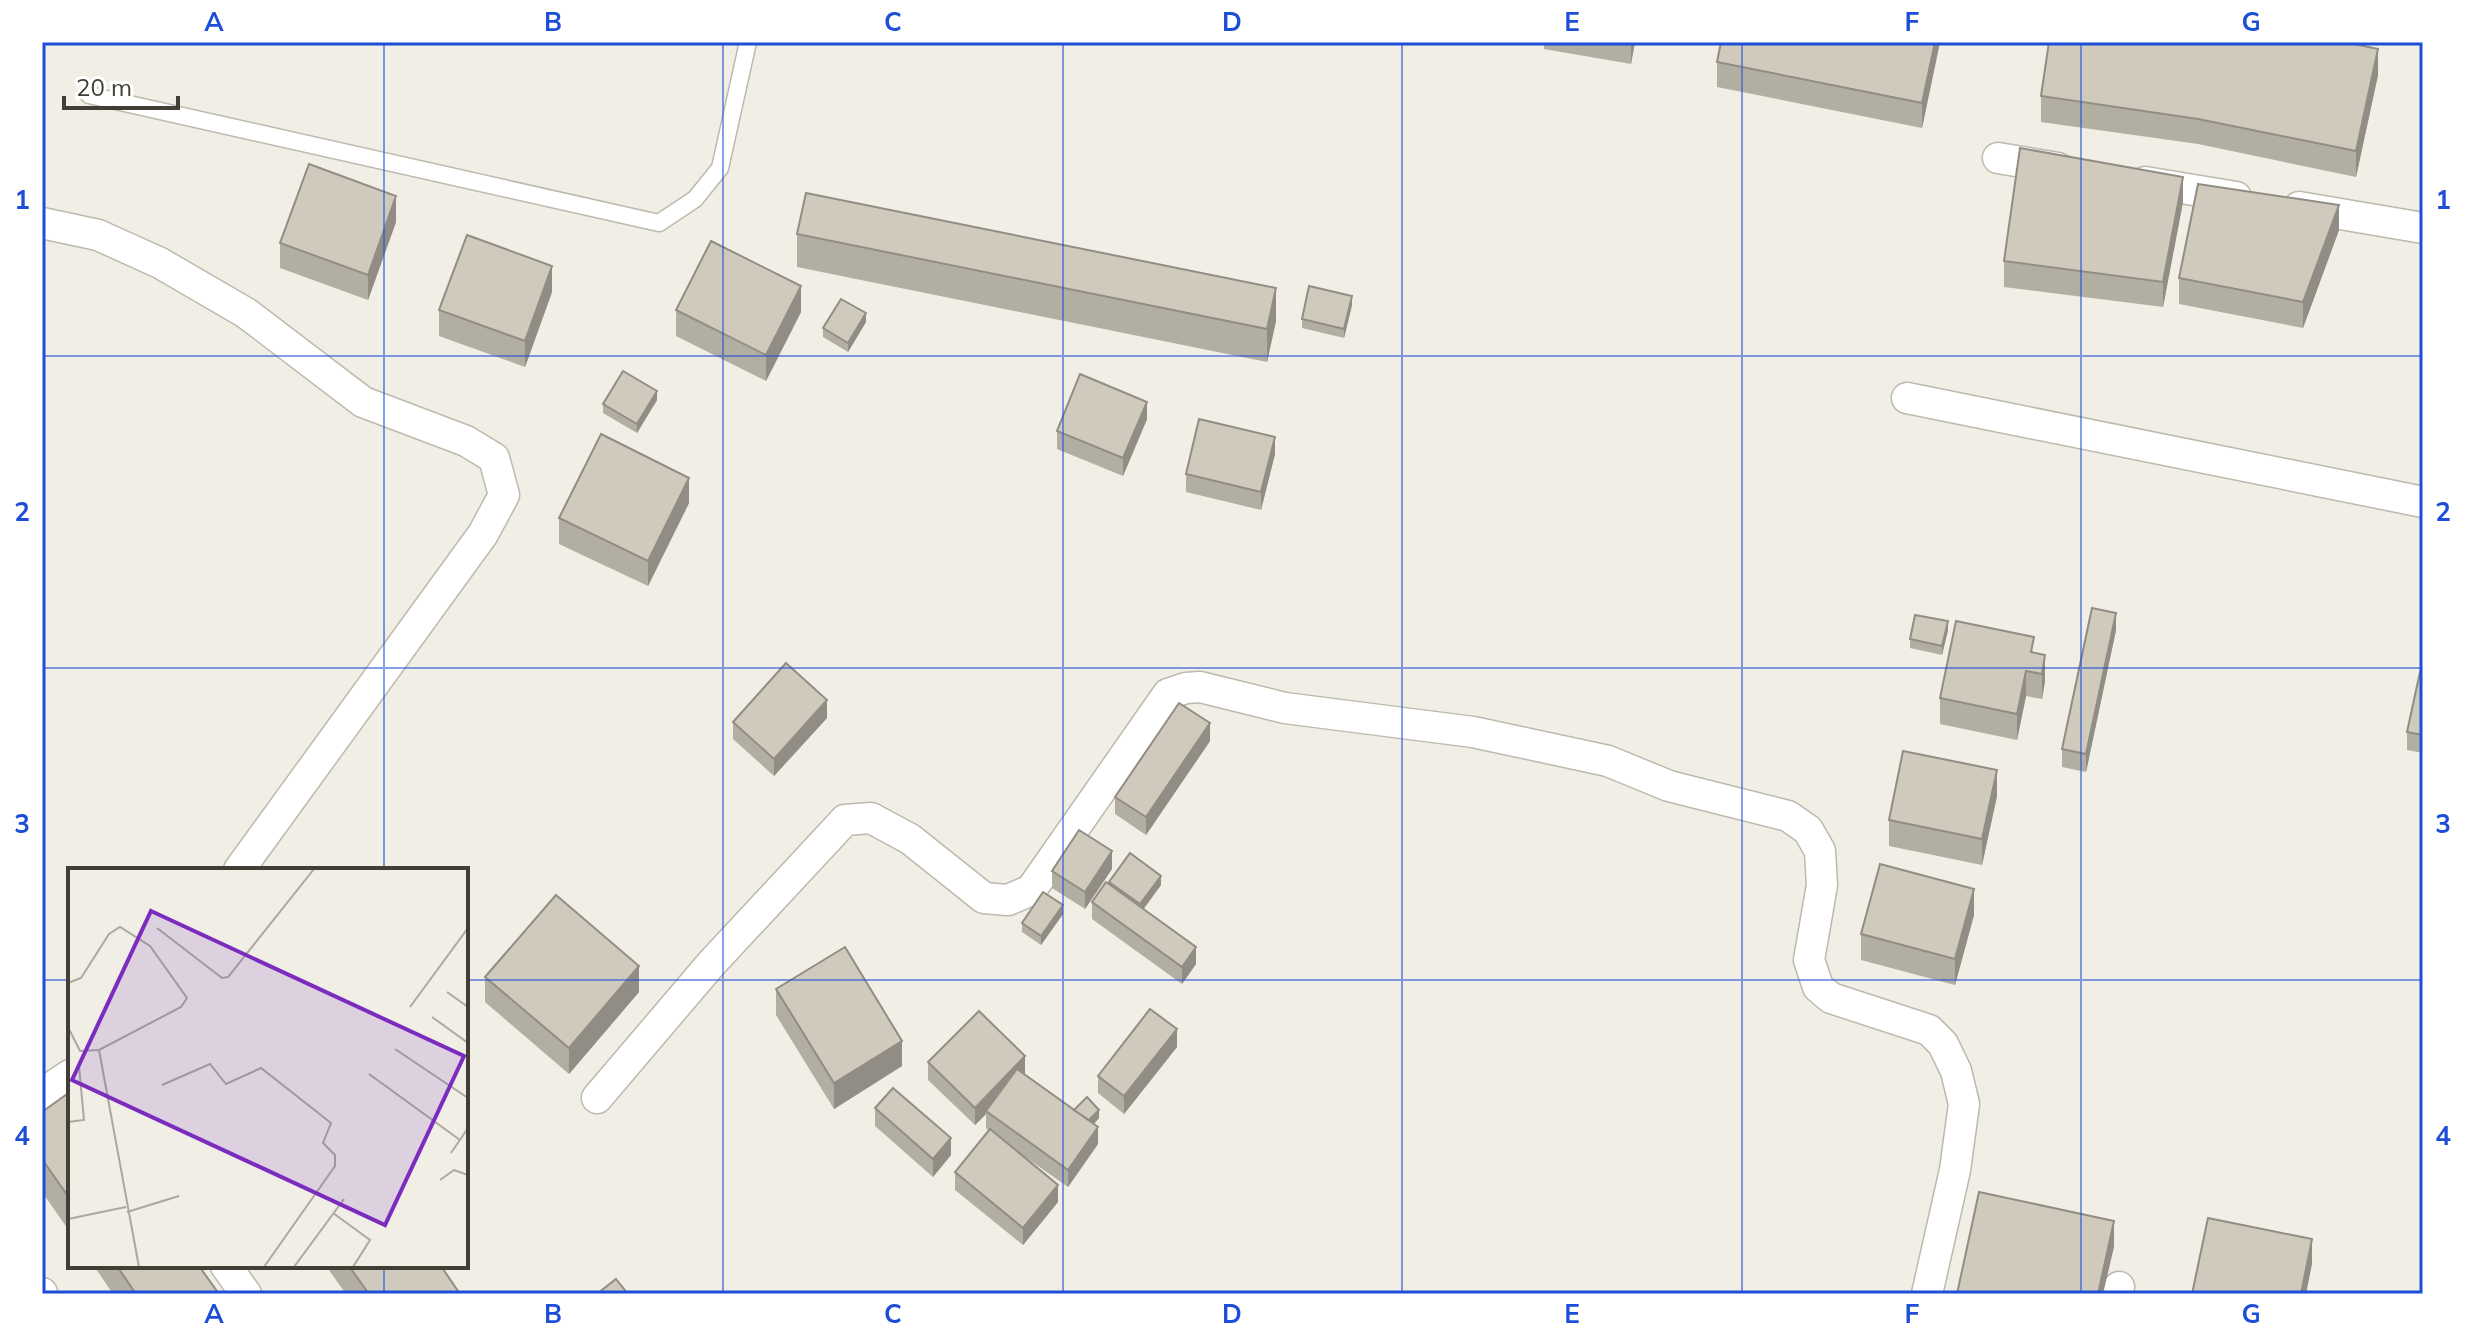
<svg xmlns="http://www.w3.org/2000/svg" width="2465" height="1336" font-family="Mulish,sans-serif">
<rect width="100%" height="100%" fill="#f0eee5"/>
<g fill="none" stroke-linecap="round" stroke-linejoin="round">
<!-- lane casing -->
<g stroke="#bdb9ac" stroke-width="19">
<path id="lane" d="M89,95L659,223L695,199L720,168L748,42"/>
</g>
<!-- street casing -->
<g stroke="#bdb9ac" stroke-width="33">
<g id="street">
<path d="M1998,158L2058,168"/>
<path d="M2145,182L2236,197"/>
<path d="M2299,207L2423,228"/>
<path d="M42,223L98,235L160,263L246,313L363,402L466,441L494,458L504,495L483,534L239,870"/>
<path d="M1907,398L2423,502"/>
<path d="M42,1094L70,1075"/>
<path d="M597,1098L711,964L845,820L871,818L910,839L984,898L1008,900L1031,890L1168,694L1186,688L1200,687L1285,708L1473,732L1608,761L1669,786L1788,816L1808,830L1820,851L1822,885L1809,960L1818,987L1831,998L1929,1030L1943,1044L1956,1071L1964,1104L1955,1170L1927,1294"/>
<path d="M226,1266L246,1294"/>
<path d="M42,1293V1294"/>
<path d="M2117,1294L2119,1287"/>
</g>
</g>
<!-- lane -->
<use href="#lane" stroke="#fff" stroke-width="16"/>
<!-- street -->
<use href="#street" stroke="#fff" stroke-width="30"/>
</g>
<!-- wall -->
<g fill="#b3aea2">
<path d="M1544,42H1635L1631,64L1544,49Z"/>
<path d="M1721,42H1940L1922,128L1717,87V62Z"/>
<path d="M2378,75L2356,177L2198,144L2041,122V96Z"/>
<path d="M2183,202L2163,307L2004,287V261Z"/>
<path d="M396,222L368,300L280,268V243Z"/>
<path d="M2339,230L2303,328L2179,304V278Z"/>
<path d="M797,234L1276,321L1267,362L797,267Z"/>
<path d="M552,292L525,367L439,336V310Z"/>
<path d="M1352,305L1344,338L1302,328V319Z"/>
<path d="M676,310L801,312L766,381L676,336Z"/>
<path d="M866,322L848,352L823,337V328Z"/>
<path d="M657,400L637,433L603,413V404Z"/>
<path d="M1147,419L1123,476L1057,449V431Z"/>
<path d="M1275,454L1261,510L1186,492V474Z"/>
<path d="M689,503L648,586L559,544V518Z"/>
<path d="M1948,630L1942,655L1910,648V639Z"/>
<path d="M2116,630L2086,772L2062,767V749Z"/>
<path d="M2034,653L2045,681L2042,699L2026,696L2017,740L1940,724V698Z"/>
<path d="M2423,673V753L2407,750V732Z"/>
<path d="M827,718L774,776L733,739V722Z"/>
<path d="M1210,741L1146,835L1115,814V797Z"/>
<path d="M1997,796L1982,865L1889,846V820Z"/>
<path d="M1112,869L1085,909L1052,888V871Z"/>
<path d="M1109,882L1161,885L1144,909L1196,964L1182,984L1092,919V902L1109,884Z"/>
<path d="M1063,914L1041,945L1022,932V923Z"/>
<path d="M1974,915L1955,985L1861,960V934Z"/>
<path d="M485,977L639,992L569,1074L485,1002Z"/>
<path d="M776,989L902,1066L834,1109L776,1015Z"/>
<path d="M1177,1047L1124,1114L1098,1093V1076Z"/>
<path d="M928,1062L1025,1074L1074,1110L1099,1118L1094,1124L1098,1144L1068,1187L1011,1147L1058,1202L1023,1245L955,1190V1172L989,1131L986,1128V1114L975,1125L928,1080Z"/>
<path d="M70,1092V1232L42,1192V1112Z"/>
<path d="M875,1108L951,1155L933,1177L875,1126Z"/>
<path d="M94,1266H199L219,1294H113Z"/>
<path d="M326,1266H441L460,1294H346Z"/>
</g>
<!-- shaded-wall -->
<g fill="#928d84">
<path d="M1631,42H1635L1631,64Z"/>
<path d="M1935,42H1940L1922,128V103Z"/>
<path d="M2378,49V75L2356,177V151Z"/>
<path d="M2183,177V202L2163,307V282Z"/>
<path d="M396,196V222L368,300V275Z"/>
<path d="M2339,205V230L2303,328V302Z"/>
<path d="M552,266V292L525,367V341Z"/>
<path d="M801,286V312L766,381V355Z"/>
<path d="M1276,288V321L1267,362V329Z"/>
<path d="M1352,296V305L1344,338V329Z"/>
<path d="M866,313V322L848,352V343Z"/>
<path d="M657,391V400L637,433V424Z"/>
<path d="M1147,402V419L1123,476V458Z"/>
<path d="M1275,437V454L1261,510V492Z"/>
<path d="M689,478V503L648,586V561Z"/>
<path d="M2116,613V630L2086,772V754Z"/>
<path d="M1948,621V630L1942,655V646Z"/>
<path d="M2045,655V681L2042,699V674Z"/>
<path d="M2026,671V696L2017,740V714Z"/>
<path d="M827,700V718L774,776V759Z"/>
<path d="M1210,723V741L1146,835V817Z"/>
<path d="M1997,770V796L1982,865V839Z"/>
<path d="M1112,851V869L1085,909V892Z"/>
<path d="M1161,876V885L1140,913V904Z"/>
<path d="M1974,889V915L1955,985V959Z"/>
<path d="M1063,905V914L1041,945V936Z"/>
<path d="M1196,947V964L1182,984V967Z"/>
<path d="M639,966V992L569,1074V1048Z"/>
<path d="M1177,1029V1047L1124,1114V1096Z"/>
<path d="M902,1041V1066L834,1109V1083Z"/>
<path d="M1025,1056V1074L988,1112L986,1111V1114L975,1125V1108Z"/>
<path d="M1099,1110V1118L1085,1134V1125Z"/>
<path d="M1098,1127V1144L1068,1187V1170Z"/>
<path d="M951,1138V1155L933,1177V1159Z"/>
<path d="M1058,1185V1202L1023,1245V1228Z"/>
<path d="M2114,1221V1247L2103,1294H2098Z"/>
<path d="M2312,1239V1264L2306,1294H2301Z"/>
</g>
<!-- building -->
<g fill="#d0cabc" stroke="#928d84" stroke-width="2">
<path d="M1721,42H1935L1922,103L1717,62Z"/>
<path d="M2049,42H2345L2378,49L2356,151L2198,119L2041,96Z"/>
<path d="M2020,148L2183,177L2163,282L2004,261Z"/>
<path d="M309,164L396,196L368,275L280,243Z"/>
<path d="M2198,184L2339,205L2303,302L2179,278Z"/>
<path d="M806,193L1276,288L1267,329L797,234Z"/>
<path d="M467,235L552,266L525,341L439,310Z"/>
<path d="M711,241L801,286L766,355L676,310Z"/>
<path d="M1309,286L1352,296L1344,329L1302,319Z"/>
<path d="M841,299L866,313L848,343L823,328Z"/>
<path d="M623,371L657,391L637,424L603,404Z"/>
<path d="M1080,374L1147,402L1123,458L1057,431Z"/>
<path d="M1199,419L1275,437L1261,492L1186,474Z"/>
<path d="M601,434L689,478L648,561L559,518Z"/>
<path d="M2092,608L2116,613L2086,754L2062,749Z"/>
<path d="M1915,615L1948,621L1942,646L1910,639Z"/>
<path d="M1956,621L2034,637L2031,652L2045,655L2042,674L2026,671L2017,714L1940,698Z"/>
<path d="M786,663L827,700L774,759L733,722Z"/>
<path d="M2420,672L2423,673V735L2407,732Z"/>
<path d="M1179,703L1210,723L1146,817L1115,797Z"/>
<path d="M1903,751L1997,770L1982,839L1889,820Z"/>
<path d="M1079,830L1112,851L1085,892L1052,871Z"/>
<path d="M1130,853L1161,876L1140,904L1109,882Z"/>
<path d="M1880,864L1974,889L1955,959L1861,934Z"/>
<path d="M1106,882L1196,947L1182,967L1092,902Z"/>
<path d="M1043,892L1063,905L1041,936L1022,923Z"/>
<path d="M556,895L639,966L569,1048L485,977Z"/>
<path d="M845,947L902,1041L834,1083L776,989Z"/>
<path d="M1150,1009L1177,1029L1124,1096L1098,1076Z"/>
<path d="M979,1011L1025,1056L975,1108L928,1062Z"/>
<path d="M1017,1069L1098,1127L1068,1170L986,1111Z"/>
<path d="M893,1088L951,1138L933,1159L875,1108Z"/>
<path d="M70,1092V1199L42,1159V1112Z"/>
<path d="M1087,1097L1099,1110L1089,1120L1074,1110Z"/>
<path d="M990,1129L1058,1185L1023,1228L955,1172Z"/>
<path d="M1979,1192L2114,1221L2098,1294H1957Z"/>
<path d="M2208,1218L2312,1239L2301,1294H2192Z"/>
<path d="M117,1266H199L219,1294H136Z"/>
<path d="M349,1266H441L460,1294H369Z"/>
<path d="M616,1279L628,1294H597Z"/>
</g>
<!-- grid -->
<path fill="none" stroke="#1d4ed8" stroke-width="2" stroke-opacity="0.55" d="M384,42V870M723,42V1294M1063,42V1294M1402,42V1294M1742,42V1294M2081,42V1294M42,356H2423M42,668H2423M42,980H70M466,980H2423M384,1266V1294"/>
<!-- overview -->
<g transform="translate(68 868)">
<rect width="400" height="400" fill="#f0eee5"/>
<path fill="none" stroke="#aaa89f" stroke-width="2" d="M89,60L154,110L160,109L246,1M0,115L13,110L41,66L52,59L82,78L119,130L113,139L31,182L12,183L0,159M379,124L400,139M342,139L400,60M364,149L400,175M327,181L400,230M31,182L71,399M301,206L392,272M94,217L142,196L158,216L193,200L263,255L255,275L267,287V298L196,399M0,254L16,252L11,198M383,285L400,260M372,312L386,302L400,307M59,344L111,328M265,345L302,372L285,399M0,351L58,339M226,399L276,331"/>
<path fill="#7b2cbf" fill-opacity="0.15" stroke="#7b2cbf" stroke-width="4" d="M83,43L396,188L317,357L4,212Z"/>
<rect width="400" height="400" fill="none" stroke="#423e35" stroke-width="4"/>
</g>
<!-- border -->
<rect width="2465" height="1336" fill="none" stroke="#ffffff" stroke-width="88"/>
<!-- scale -->
<path d="M64 96v12h114v-12" fill="none" stroke="#423e35" stroke-width="4"/>
<text x="76" y="96" font-size="24" fill="#423e35" stroke="#ffffff" stroke-width="6" paint-order="stroke">20 m</text>
<rect x="44" y="44" width="2377" height="1248" fill="none" stroke="#1d4ed8" stroke-width="3"/>
<g font-size="26" text-anchor="middle" font-weight="bold" fill="#1d4ed8">
<text x="214" y="31">A</text>
<text x="553" y="31">B</text>
<text x="893" y="31">C</text>
<text x="1232" y="31">D</text>
<text x="1572" y="31">E</text>
<text x="1912" y="31">F</text>
<text x="2251" y="31">G</text>
<text x="22" y="209">1</text>
<text x="2443" y="209">1</text>
<text x="22" y="521">2</text>
<text x="2443" y="521">2</text>
<text x="22" y="833">3</text>
<text x="2443" y="833">3</text>
<text x="22" y="1145">4</text>
<text x="2443" y="1145">4</text>
<text x="214" y="1323">A</text>
<text x="553" y="1323">B</text>
<text x="893" y="1323">C</text>
<text x="1232" y="1323">D</text>
<text x="1572" y="1323">E</text>
<text x="1912" y="1323">F</text>
<text x="2251" y="1323">G</text>
</g>
</svg>
